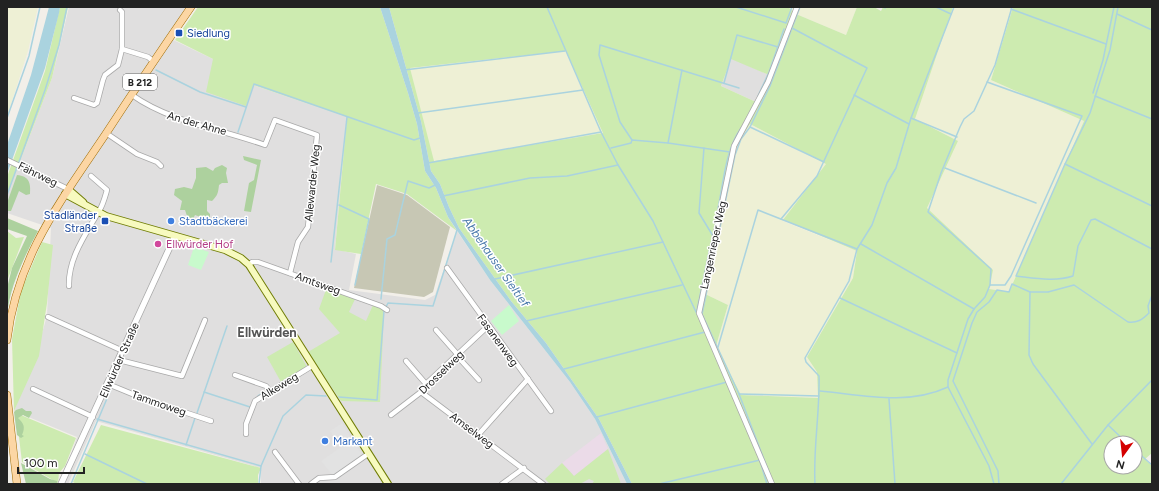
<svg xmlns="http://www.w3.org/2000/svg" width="1159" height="491" font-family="Figtree,sans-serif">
<rect width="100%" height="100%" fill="#f2efe9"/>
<!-- residential -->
<g fill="#e0dfdf">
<path d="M69,7H187L167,37L213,59L253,85L347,117L335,249L356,254L349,290L425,300L435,295L457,231L490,280L570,382L595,419L627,484H261V468L96,421L68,484H60L77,437L14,411L35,357L47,316L51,228L7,213V195L52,78Z"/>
<path d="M731,58L769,75L756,102L721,86Z"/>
</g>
<!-- industrial -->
<path fill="#ebdbe8" d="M601,433L608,449L574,476L562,463Z"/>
<!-- construction -->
<path fill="#c7c7b4" d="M377,185L407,195L450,227L433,292L424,297L354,288Z"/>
<!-- farmland -->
<g fill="#eef0d5">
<path d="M7,7H38L28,51L7,117Z"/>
<path d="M788,7H857L846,35L796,14Z"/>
<path d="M953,7H1013L991,80L1084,121L1009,292L989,289L992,270L927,208L958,141L915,119Z"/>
<path d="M567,51L603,133L433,161L410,68Z"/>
<path d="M750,124L827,164L783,221L857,251L853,278L807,357L817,372L818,398L741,395L716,346L728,305L703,293L731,154Z"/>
</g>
<!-- grass -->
<g fill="#cdebb0" fill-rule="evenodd">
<path d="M60,7H68L52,78L7,195V177L45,71Z"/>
<path d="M198,7H380L408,93L417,124L425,171L436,188L448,217L457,231L407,194L376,184L361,254L335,250L347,117L253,85L246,106L206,92L213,59L175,40Z"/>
<path d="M389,7H788L796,14L846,35L857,7H874L881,11L883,7H953L915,119L958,141L927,208L993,270L989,289L1009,292L1084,121L991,80L1013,7H1152V453L1145,459L1152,466V484H632L599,419L546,343L511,301L459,228L449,207L440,184L431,171L421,121ZM566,51L603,133L434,161L410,68ZM731,59L769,75L756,102L721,86ZM750,124L826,164L783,220L857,251L853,278L807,357L817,372L818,398L741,395L716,346L728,305L703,293L731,154ZM1111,443H1135V467H1111Z"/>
<path d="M7,231L16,238L24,237L7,281Z"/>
<path d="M42,242L53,245L47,303L39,356L14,411L12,339L21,291Z"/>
<path d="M327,287L356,297L349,312L366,321L373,305L384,310L380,402L341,401L308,352L340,333L319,309Z"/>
<path d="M293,342L307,367L281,382L267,357Z"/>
<path d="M16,413L76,438L65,466L59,473L58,483L22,462Z"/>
<path d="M101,425L261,468L258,475V483L76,484L73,482Z"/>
<path d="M608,449L621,484H592L594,481L589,479L580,484H550L545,479L562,463L574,476Z"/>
</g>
<!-- forest -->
<g fill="#add19e">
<path d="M243,156L261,160L251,212L244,211L249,183L254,180L257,165L244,160Z"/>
<path d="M222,165L227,168L226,173L228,183H222L219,185C218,193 218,195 212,201L207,200V211L210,214V217L203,218L195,215L193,219H188L185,210H180L182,201L174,195L175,189L184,187L192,189L196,178V168L206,167L213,171L215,168Z"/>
<path d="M17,175C29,176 31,183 30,194L26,195L19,191L11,211H8L7,203Z"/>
<path d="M7,218L38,231C24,257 10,286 7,315V288L12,268L27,236L7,229Z"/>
<path d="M22,408L26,411H31L32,413L29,418L23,415L18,418C23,423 26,426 22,435L24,436L21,438L17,435L14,412L16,410Z"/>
<path d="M21,463L50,479L57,481V484H26Z"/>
</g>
<!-- park -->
<g fill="#c8facc">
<path d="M194,247L209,252L201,270L188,265Z"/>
<path d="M509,305L519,321L502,335L491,321Z"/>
</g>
<!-- parking -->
<path fill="#e2e2e2" d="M342,423L362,455L333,476L321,461L341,447L330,431Z"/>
<!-- water -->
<g fill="#aad3df">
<path d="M49,7H60L59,13L45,68L7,174V145L31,75Z"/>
<path d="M380,7H389L421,121L431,171L440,184L449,207L459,228L511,301L546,343L599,419L632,484H627L595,419L570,382L490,280L448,217L436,188L425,171L417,124L408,93Z"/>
</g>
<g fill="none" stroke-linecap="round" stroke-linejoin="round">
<!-- stream -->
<g stroke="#aad3df" stroke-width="1.5">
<path d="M547,7L601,132L618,165L653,221L697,314"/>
<path d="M736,7L786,23L792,7"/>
<path d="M936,7L951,14"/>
<path d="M1118,7L1110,50L1090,113L1065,164L1016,276C1034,278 1055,282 1073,276L1078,246L1091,220L1095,219L1152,249"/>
<path d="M885,8L886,7"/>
<path d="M1011,9L1106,44"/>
<path d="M1117,14L1152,30"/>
<path d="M156,70L200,92L246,107"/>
<path d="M404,70L565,51"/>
<path d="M987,82L1082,116L1011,276L1005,285H990"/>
<path d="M724,83L737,35L778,47"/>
<path d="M1093,93L1103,60L1114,7"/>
<path d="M854,95L909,124"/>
<path d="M758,96L769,72L784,29"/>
<path d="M1095,96L1152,119"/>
<path d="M418,113L583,90"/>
<path d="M7,118L29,56L40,7"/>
<path d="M911,118L957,137"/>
<path d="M750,127L824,162"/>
<path d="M238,132L254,84L414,140L420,138"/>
<path d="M632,140L620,122L599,55L600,45L739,88"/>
<path d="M668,143L682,70"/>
<path d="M611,148L631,143L632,140L668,143L730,152"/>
<path d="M704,148L699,213L713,236"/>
<path d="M428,163L601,132"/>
<path d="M1065,164L1152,206"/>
<path d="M945,168L1036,203"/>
<path d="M7,195L45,90L59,45L67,7"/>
<path d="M443,196L530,178L567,176L618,165"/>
<path d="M339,205L369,219L355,285"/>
<path d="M718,208C724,181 725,151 741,128"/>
<path d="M781,219L817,176L867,68L792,28"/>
<path d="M861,244L974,309"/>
<path d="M331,262L347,117"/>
<path d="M495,279L663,242"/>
<path d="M1030,292L1029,355L1033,364L1092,444"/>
<path d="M840,298L957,353"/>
<path d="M381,299L387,239L395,235L408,181L429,188L435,185"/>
<path d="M386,307L388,303L433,306L457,230"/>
<path d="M697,310L710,248"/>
<path d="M526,321L682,285"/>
<path d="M718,347L758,210L857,249"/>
<path d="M564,369L705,332"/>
<path d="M820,391C863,395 907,406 948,387"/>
<path d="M204,392L250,407"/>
<path d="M739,394L819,396"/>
<path d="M258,396L263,393"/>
<path d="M339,397L377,400L384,311"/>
<path d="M889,399L895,484"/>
<path d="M197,413L227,326"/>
<path d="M597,417L727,382"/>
<path d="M97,419L261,466"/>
<path d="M1108,425L1127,443"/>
<path d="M186,445L195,418"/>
<path d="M1135,450L1152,465"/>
<path d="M85,454L147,484"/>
<path d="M760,461L767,484"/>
<path d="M770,475L739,394L702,314L735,155L741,139L750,127L770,86L800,7"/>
<path d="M71,484L111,389"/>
<path d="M259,484L261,466L283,416L306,395L326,396"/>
<path d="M659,484L760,460"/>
<path d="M815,484C813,448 820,413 819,376L806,362L805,358L849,281L857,249L872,225L887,183L896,168L911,118L954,7"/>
<path d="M994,484L989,466L948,387V380L968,319L974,309L985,297L990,285L991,269L928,212L941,173L960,127L964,119L974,111L995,65L1012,7"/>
<path d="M999,484L998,471L953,381L972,323L977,312L989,302L997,290L1009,292L1012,284L1030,292H1048L1074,285L1128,322C1137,323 1142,320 1149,313L1148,306L1152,295"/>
<path d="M1061,484L1108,425L1152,380"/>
</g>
<!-- minor casing -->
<g stroke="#a9a9a9" stroke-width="6">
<g id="minor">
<path d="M120,10L122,12V49L148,57L154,62"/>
<path d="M132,95C170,122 221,129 265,145L275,120L317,135L308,227L298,242L290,273"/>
<path d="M74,98L94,105L97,103L103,80L105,75L118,65L122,49"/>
<path d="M106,133L137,154L157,162L161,166"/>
<path d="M7,160L68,189"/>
<path d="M249,265L252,262H258L381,306L387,310"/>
<path d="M447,268L551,411"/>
<path d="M69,286C68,258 86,234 99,211C103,205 105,197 107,190L91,176"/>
<path d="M48,317L123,351"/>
<path d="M436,330L458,355"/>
<path d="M457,356L479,380"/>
<path d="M119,360L182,376L205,320"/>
<path d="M406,361L426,384"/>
<path d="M235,375L266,386L270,391"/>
<path d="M108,384L142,398L211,421"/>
<path d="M33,389L93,417"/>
<path d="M421,392L543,484"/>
<path d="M391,415L421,392L426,384L488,326"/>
<path d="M246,434V424L255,401L312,366"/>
<path d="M478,435L528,379"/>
<path d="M275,452L299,484"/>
<path d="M311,484L319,478L335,477L368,454"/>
<path d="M502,484L524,468"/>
<path d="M772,484L699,313L734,146L768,82L797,7"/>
</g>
</g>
<!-- tertiary casing -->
<g stroke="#a9a9a9" stroke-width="7">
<path id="tertiary" d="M61,484L175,236"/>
</g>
<!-- secondary casing -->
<g stroke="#707d05" stroke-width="8">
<g id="secondary">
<path d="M68,189L83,202"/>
<path d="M65,194L106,216L225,250L241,258L249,265L388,484"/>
</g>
</g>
<!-- primary casing -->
<g stroke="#a06b00" stroke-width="8">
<g id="primary">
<path d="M7,340C17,257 60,202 105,135C133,92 162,49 191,7"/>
<path d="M7,395L17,484"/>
</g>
</g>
<!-- minor -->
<use href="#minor" stroke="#fff" stroke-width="4.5"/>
<!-- tertiary -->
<use href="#tertiary" stroke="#fff" stroke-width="5.5"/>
<!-- secondary -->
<use href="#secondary" stroke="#f7fabf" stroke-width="6"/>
<!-- primary -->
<use href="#primary" stroke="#fcd6a4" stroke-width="7"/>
</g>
<!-- markers -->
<g fill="#1a4fb4" stroke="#fff" stroke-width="1.5">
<rect x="175" y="29" width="8" height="8" rx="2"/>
<rect x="101" y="217" width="8" height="8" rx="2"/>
</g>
<g fill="#3f7fe0" stroke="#fff" stroke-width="1.5">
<circle cx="171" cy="221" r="4"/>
<circle cx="325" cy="441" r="4"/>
</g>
<circle fill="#d1479c" stroke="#fff" stroke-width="1.5" cx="158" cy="244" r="4"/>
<g text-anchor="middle" stroke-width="3" stroke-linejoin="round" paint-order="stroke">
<!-- shield labels -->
<rect fill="#fff" stroke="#646464" stroke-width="1" x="123" y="74" width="34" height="16" rx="3"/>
<g font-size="10" font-weight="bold" fill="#222">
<text x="140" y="86">B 212</text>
</g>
<!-- transit labels -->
<g font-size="11" fill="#164399" stroke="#fff" text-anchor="start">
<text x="187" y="37">Siedlung</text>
<text x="97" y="219" text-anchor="end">Stadländer<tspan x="97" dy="13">Straße</tspan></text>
</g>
<!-- street labels -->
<g font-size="11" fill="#222" stroke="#fff">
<text transform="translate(197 123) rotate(16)" y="4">An der Ahne</text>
<text transform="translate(38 174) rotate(26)" y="4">Fährweg</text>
<text transform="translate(312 183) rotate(-84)" y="4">Allewarder Weg</text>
<text transform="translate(713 245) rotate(-78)" y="4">Langenrieper Weg</text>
<text transform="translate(318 283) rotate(20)" y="4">Amtsweg</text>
<text transform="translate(498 340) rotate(54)" y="4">Fasanenweg</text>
<text transform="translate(119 360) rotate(-66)" y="4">Ellwürder Straße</text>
<text transform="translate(441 372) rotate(-44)" y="4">Drosselweg</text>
<text transform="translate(279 386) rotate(-31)" y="4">Alkeweg</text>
<text transform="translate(159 403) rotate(19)" y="4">Tammoweg</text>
<text transform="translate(472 430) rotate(37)" y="4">Amselweg</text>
</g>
<!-- shop labels -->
<g font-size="11" fill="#366cbe" stroke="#fff" text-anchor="start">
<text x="179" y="225">Stadtbäckerei</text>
<text x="333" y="445">Markant</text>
</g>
<!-- hotel labels -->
<g font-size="11" fill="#b23c85" stroke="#fff" text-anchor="start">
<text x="166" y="248">Ellwürder Hof</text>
</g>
<!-- water labels -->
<g font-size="12" font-style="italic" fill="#4a7aab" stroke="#fff">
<text transform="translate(496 262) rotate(55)" y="4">Abbehauser Sieltief</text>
</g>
<!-- quarter labels -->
<g font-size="13" font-weight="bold" fill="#555" stroke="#fff">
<text x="267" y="337">Ellwürden</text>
</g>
</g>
<!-- border -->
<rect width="1159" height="491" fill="none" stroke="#222222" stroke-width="16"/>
<!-- north arrow -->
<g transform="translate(1123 455) rotate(195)"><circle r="19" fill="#ffffff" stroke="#a7a7a7"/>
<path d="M0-3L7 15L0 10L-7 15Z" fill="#d40000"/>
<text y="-6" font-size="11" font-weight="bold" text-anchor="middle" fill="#222222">N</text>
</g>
<!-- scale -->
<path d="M18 467v6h66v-6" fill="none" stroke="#222222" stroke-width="2"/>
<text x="24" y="467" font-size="12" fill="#222222" stroke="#ffffff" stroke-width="3" paint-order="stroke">100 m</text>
</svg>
